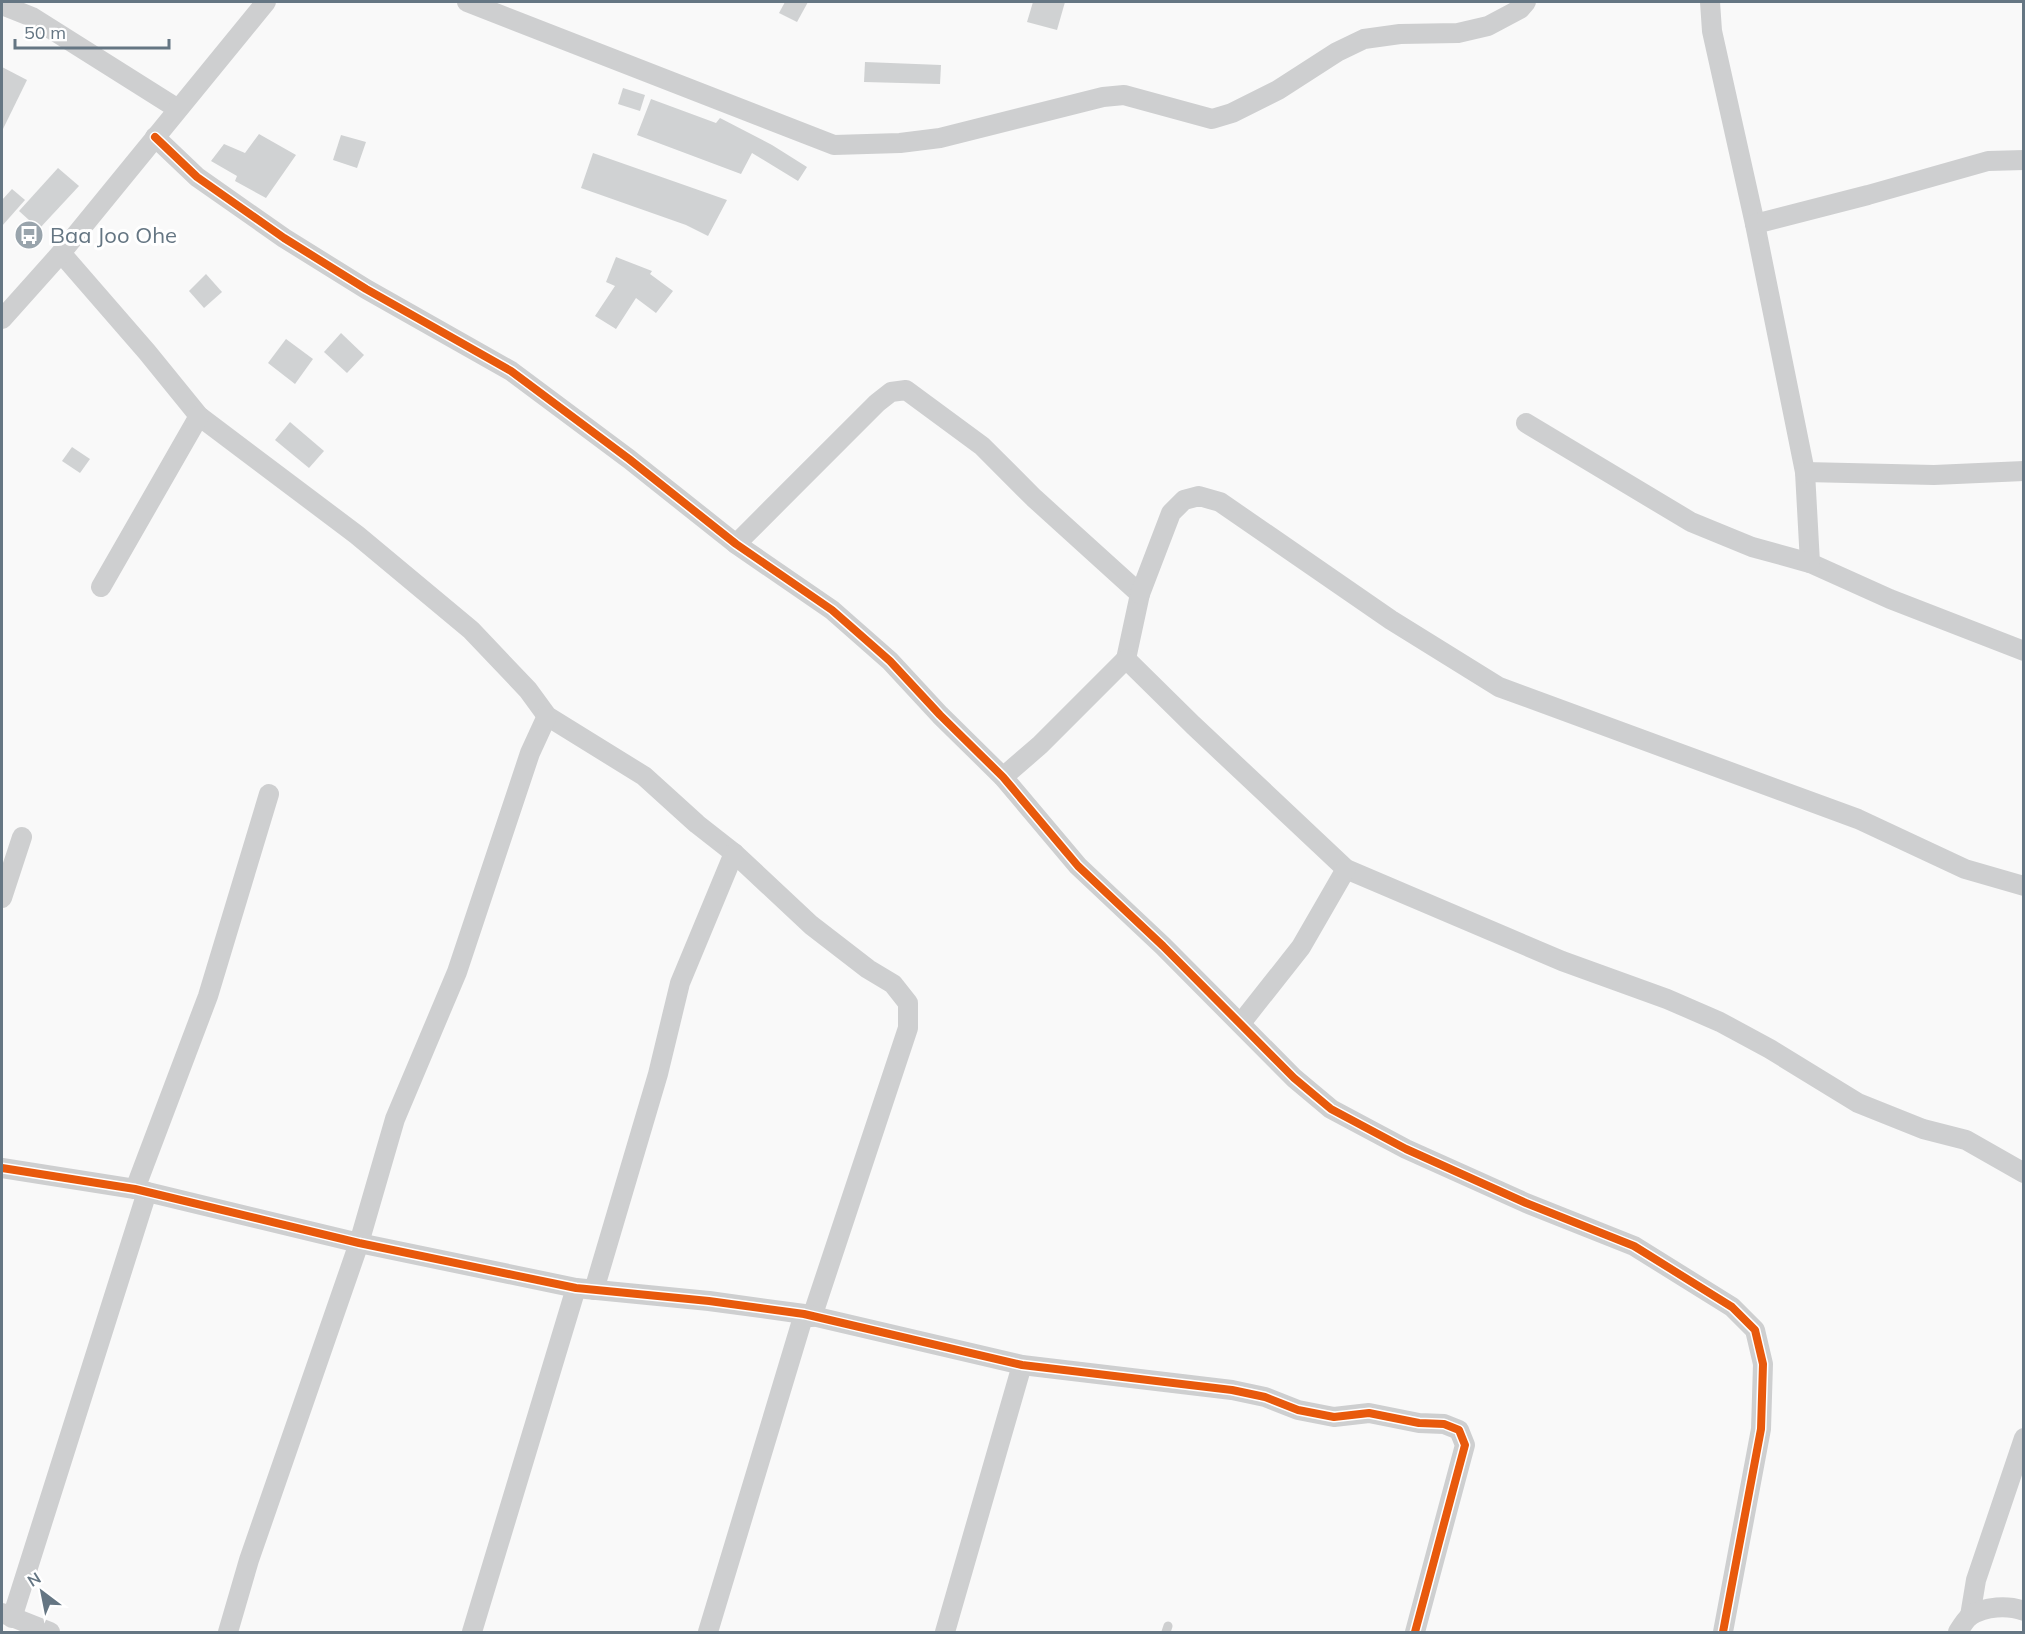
<svg xmlns="http://www.w3.org/2000/svg" width="2025" height="1634" font-family="Mulish,sans-serif">
<rect width="100%" height="100%" fill="#f9f9f9"/>
<!-- building -->
<g fill="#d0d2d3">
<path d="M785,2H808L797,22L779,13Z"/>
<path d="M1033,2H1065L1057,30L1027,22Z"/>
<path d="M865,62L941,65L940,84L864,82Z"/>
<path d="M2,67L27,80L2,131Z"/>
<path d="M623,88L645,95L640,111L618,104Z"/>
<path d="M651,99L716,123L720,118L772,145L807,167L798,181L752,153L741,174L637,135Z"/>
<path d="M259,134L296,155L266,198L235,181L237,176L211,161L224,144L245,153Z"/>
<path d="M341,135L366,142L357,168L333,160Z"/>
<path d="M593,153L727,200L708,236L686,225L581,188Z"/>
<path d="M58,168L79,186L39,229L19,211Z"/>
<path d="M12,189L25,200L2,226V200Z"/>
<path d="M616,257L652,271L650,274L673,291L656,313L636,298L616,329L595,316L615,286L606,282Z"/>
<path d="M206,274L222,292L204,308L189,291Z"/>
<path d="M341,333L364,355L347,373L324,352Z"/>
<path d="M286,339L313,359L295,384L268,363Z"/>
<path d="M290,422L324,451L309,468L275,440Z"/>
<path d="M72,447L90,459L80,473L62,461Z"/>
</g>
<g fill="none" stroke-linecap="round" stroke-linejoin="round">
<!-- service -->
<path stroke="#cecfd0" stroke-width="9" d="M1166,1632L1168,1626"/>
<!-- minor -->
<g stroke="#cecfd0" stroke-width="20">
<path d="M467,2L834,145L900,143L940,138L1103,97L1124,95L1212,119L1232,113L1278,90L1337,52L1364,39L1400,34L1458,33L1488,26L1520,9L1526,2"/>
<path d="M1710,2L1712,31L1755,224L1805,472L1810,563L1890,599L2024,651"/>
<path d="M2,5L32,17L178,109"/>
<path d="M155,137L197,177L284,238L366,289L511,371L629,459L736,544L832,610L890,661L940,715L1003,777L1078,866L1163,946L1294,1078L1331,1109L1406,1149L1526,1203L1634,1246L1732,1307L1755,1330L1763,1364L1761,1429L1723,1632"/>
<path d="M1755,224L1868,195L1988,161L2024,160"/>
<path d="M61,253L147,352L199,416L357,535L471,630L528,690L547,716L644,776L697,824L734,853L811,925L868,969L893,984L908,1003V1028L812,1317"/>
<path d="M2,319L61,253L266,2"/>
<path d="M1526,423L1691,522L1752,547L1810,563"/>
<path d="M1805,472L1934,475L2024,471"/>
<path d="M736,544L877,403L891,392L906,390L982,446L1034,498L1140,594L1126,659"/>
<path d="M101,587L199,416"/>
<path d="M1140,594L1171,513L1184,500L1199,496L1220,502L1391,620L1499,687L1858,819L1965,869L2024,886"/>
<path d="M1003,777L1040,745L1126,659L1193,725L1346,869L1562,961L1667,999L1720,1022L1770,1049L1858,1103L1923,1129L1966,1140L2024,1173"/>
<path d="M2,898L22,837"/>
<path d="M1241,1023L1301,947L1346,869"/>
<path d="M2,1168L135,1189L359,1243L576,1288L709,1301L804,1314L1022,1365L1232,1390L1265,1397L1298,1410L1334,1417L1369,1413L1419,1423L1444,1424L1459,1430L1465,1445L1415,1632"/>
<path d="M135,1189L208,996L269,794"/>
<path d="M594,1290L658,1074L680,983L734,853"/>
<path d="M2,1613L50,1632"/>
<path d="M1970,1616L1976,1580L2024,1438"/>
<path d="M12,1618L147,1192"/>
<path d="M228,1632L249,1560L359,1243L395,1119L457,972L530,753L547,716"/>
<path d="M472,1632L576,1288"/>
<path d="M708,1632L804,1314"/>
<path d="M945,1632L1022,1365"/>
<path d="M1958,1632C1961,1627 1965,1620 1970,1616C1985,1606 2008,1605 2024,1611"/>
</g>
<!-- cycleway casing -->
<g stroke="#fff" stroke-width="11">
<g id="cycleway">
<path d="M155,137L197,177L284,238L366,289L511,371L629,459L736,544L832,610L890,661L940,715L1003,777L1078,866L1163,946L1294,1078L1331,1109L1406,1149L1526,1203L1634,1246L1732,1307L1755,1330L1763,1364L1761,1429L1723,1632"/>
<path d="M2,1168L135,1189L359,1243L576,1288L709,1301L804,1314L1022,1365L1232,1390L1265,1397L1298,1410L1334,1417L1369,1413L1419,1423L1444,1424L1459,1430L1465,1445L1415,1632"/>
</g>
</g>
<!-- cycleway -->
<use href="#cycleway" stroke="#e8590c" stroke-width="8"/>
</g>
<!-- icons -->
<defs>
<g id="bus-disc" transform="scale(1.5)"><circle r="9.5" fill="#99a4ac" stroke="#fff"/><path d="M-5-6H5V4H4V6H2V4H-2V6H-4V4H-5ZM-3.5-4V0h7V-4ZM-3.5 1.2v1.5H-2V1.2ZM2 1.2v1.5H3.5V1.2Z" fill="#fff"/></g>
</defs>
<g fill-rule="evenodd">
<use href="#bus-disc" x="29" y="235"/>
</g>
<g text-anchor="middle" stroke-width="6" stroke-linejoin="round" paint-order="stroke">
<!-- poi labels -->
<g font-size="22" fill="#657683" stroke="#fff" text-anchor="start">
<text x="50" y="243">Baa Joo Ohe</text>
</g>
</g>
<!-- border -->
<rect width="2025" height="1634" fill="none" stroke="#657683" stroke-width="6"/>
<!-- north arrow -->
<g transform="translate(42 1592) rotate(328)" stroke="#ffffff" stroke-width="4.5" paint-order="stroke">
<path d="M0-4.5L10 22L0 15L-10 22Z" fill="#657683"/>
<text y="-9" font-size="16" font-weight="bold" text-anchor="middle" fill="#657683">N</text>
</g>
<!-- scale -->
<path d="M15 39v9h154v-9" fill="none" stroke="#657683" stroke-width="3"/>
<text x="24" y="39" font-size="18" fill="#657683" stroke="#ffffff" stroke-width="4.5" paint-order="stroke">50 m</text>
</svg>
